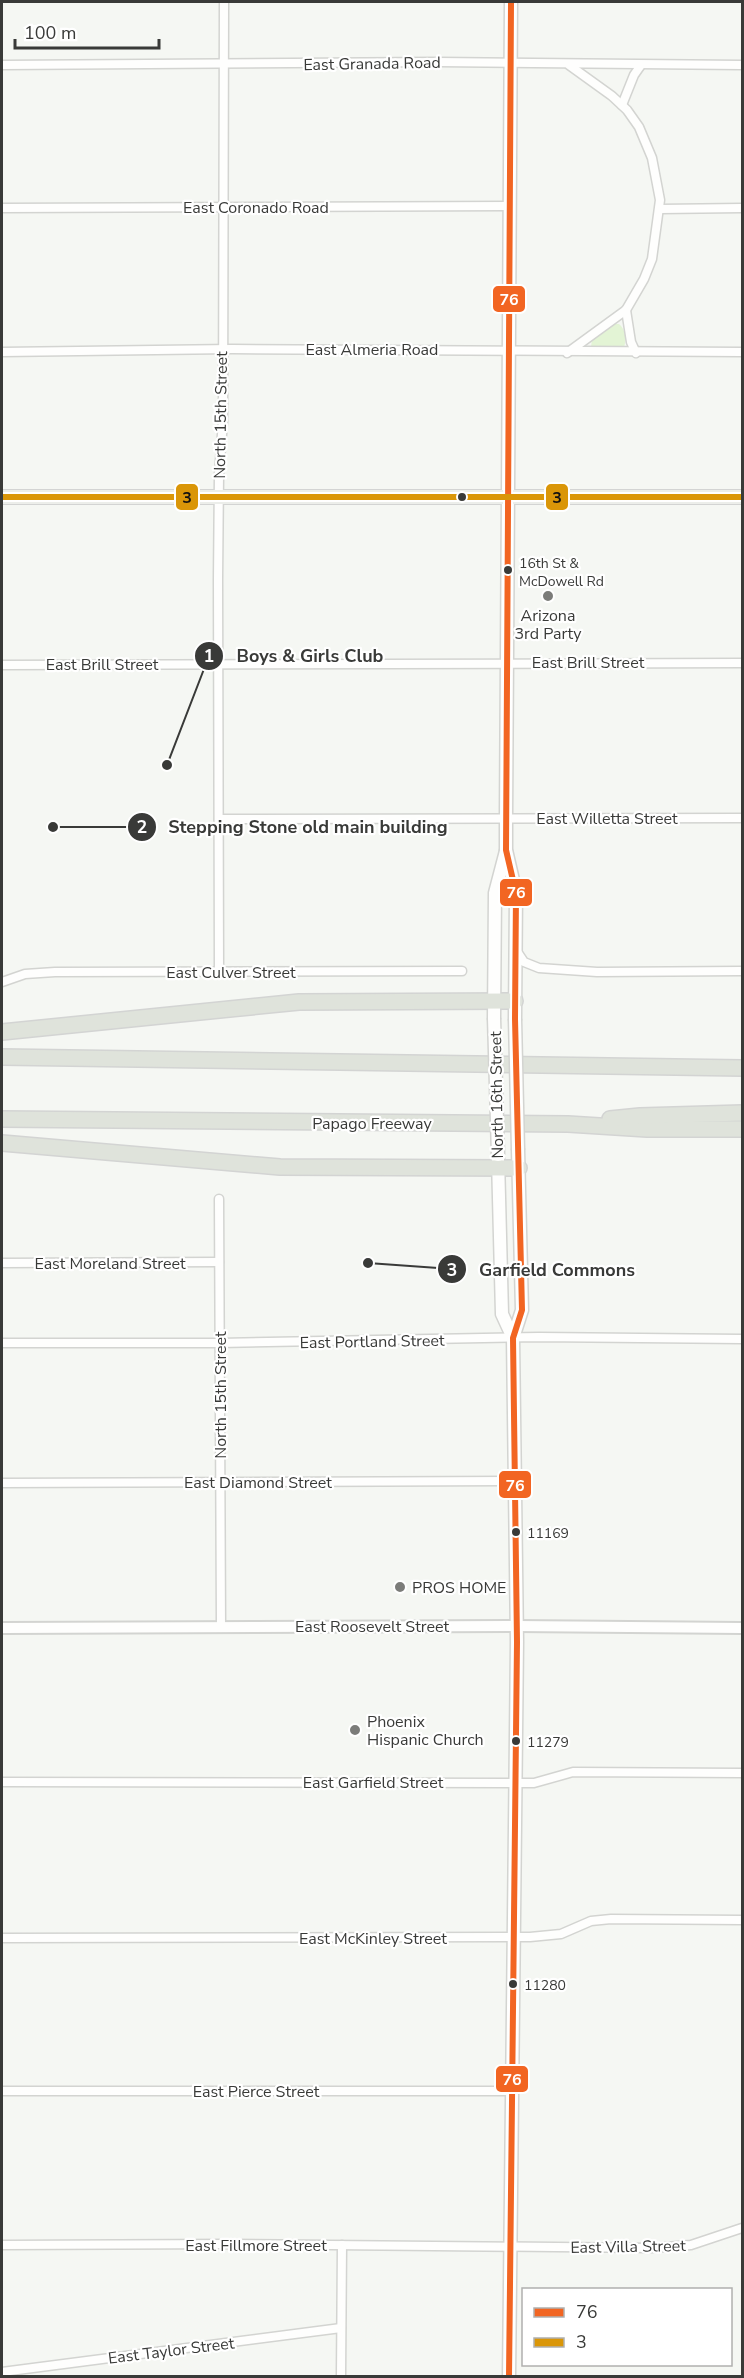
<svg xmlns="http://www.w3.org/2000/svg" width="744" height="2378" font-family="'Nunito Sans',sans-serif">
<rect width="100%" height="100%" fill="#f5f7f3"/>
<!-- green -->
<path fill="#e3f4d5" d="M614,324H619C625,329 627,339 624,347H591L592,339Z"/>
<g fill="none" stroke-linecap="round" stroke-linejoin="round">
<!-- minor casing -->
<g stroke="#d3d4d1" stroke-width="11">
<g id="minor">
<path d="M2,65L438,62L742,65"/>
<path d="M622,105L634,75L641,65"/>
<path d="M2,208L510,206"/>
<path d="M660,209L742,208"/>
<path d="M626,310L631,342L636,353"/>
<path d="M2,352L232,349L742,352"/>
<path d="M567,353L626,310L644,279L652,259L660,200L652,158L639,127L627,110L612,96L569,65"/>
<path d="M2,665L742,663"/>
<path d="M219,819L742,818"/>
<path d="M516,950L524,962L539,968L597,972L742,971"/>
<path d="M219,972L218,580L219,474L223,421L224,2"/>
<path d="M2,982L25,974L55,972L462,971"/>
<path d="M219,1199L221,1627"/>
<path d="M2,1263L219,1262"/>
<path d="M2,1343H220L539,1337L742,1339"/>
<path d="M2,1483L515,1481"/>
<path d="M2,1782L534,1783L573,1772L742,1773"/>
<path d="M2,1938L530,1937L561,1934L591,1921L611,1919L742,1920"/>
<path d="M2,2091H511"/>
<path d="M2,2245L234,2244L652,2248L691,2245L742,2228"/>
<path d="M2,2372L341,2328"/>
<path d="M341,2376L342,2245"/>
</g>
</g>
<!-- tertiary casing -->
<g stroke="#d3d4d1" stroke-width="14">
<path id="tertiary" d="M2,1628L517,1626L742,1628"/>
</g>
<!-- secondary casing -->
<g stroke="#d3d4d1" stroke-width="15">
<g id="secondary">
<path d="M511,2L506,818V850L516,893L515,1019"/>
<path d="M494,1018L495,893L506,851"/>
<path d="M498,1159L502,1314L513,1338"/>
<path d="M509,2376L517,1642L513,1338L522,1310L518,1150"/>
</g>
</g>
<!-- primary casing -->
<g stroke="#d3d4d3" stroke-width="16">
<path id="primary" d="M2,497H742"/>
</g>
<!-- motorway casing -->
<g stroke="#d3d4d3" stroke-width="18">
<g id="motorway">
<path d="M2,1032L299,1002L515,1001"/>
<path d="M2,1057L742,1068"/>
<path d="M2,1119L568,1124L647,1129H742"/>
<path d="M610,1119L640,1116L742,1113"/>
<path d="M2,1143L280,1167L519,1168"/>
</g>
</g>
<!-- minor -->
<use href="#minor" stroke="#fefefd" stroke-width="8"/>
<!-- tertiary -->
<use href="#tertiary" stroke="#fefefd" stroke-width="10"/>
<!-- secondary -->
<use href="#secondary" stroke="#fefefd" stroke-width="12"/>
<!-- primary -->
<use href="#primary" stroke="#eceeea" stroke-width="14"/>
<!-- motorway -->
<use href="#motorway" stroke="#dfe3db" stroke-width="15"/>
<!-- secondary-bridge casing -->
<g stroke="#d3d4d1" stroke-width="15" stroke-linecap="butt">
<g id="secondary-bridge">
<path d="M494,1018L498,1155"/>
<path d="M515,1019L518,1150"/>
</g>
</g>
<!-- secondary-bridge -->
<use href="#secondary-bridge" stroke="#fefefd" stroke-width="12"/>
<!-- bus-1 casing -->
<g stroke="#fff" stroke-width="10">
<path id="bus-1" d="M509,2376L517,1642L513,1338L522,1310L515,1019L516,893L506,850L511,2"/>
</g>
<!-- bus-2 casing -->
<g stroke="#fff" stroke-width="10">
<path id="bus-2" d="M2,497H742"/>
</g>
<!-- bus-1 -->
<use href="#bus-1" stroke="#f26522" stroke-width="6"/>
<!-- bus-2 -->
<use href="#bus-2" stroke="#da9608" stroke-width="6"/>
</g>
<!-- markers -->
<g fill="#393a38" stroke="#fff" stroke-width="2">
<circle cx="462" cy="497" r="5"/>
<circle cx="508" cy="570" r="5"/>
<circle cx="516" cy="1532" r="5"/>
<circle cx="516" cy="1741" r="5"/>
<circle cx="513" cy="1984" r="5"/>
</g>
<g fill="#7b7c79" stroke="#fff" stroke-width="2">
<circle cx="548" cy="596" r="6"/>
<circle cx="400" cy="1587" r="6"/>
<circle cx="355" cy="1730" r="6"/>
</g>
<g text-anchor="middle" stroke-width="4.5" stroke-linejoin="round" paint-order="stroke">
<!-- bus labels -->
<g font-size="14" fill="#393a38" stroke="#fff" text-anchor="start">
<text x="519" y="568">16th St &amp;<tspan x="519" dy="18">McDowell Rd</tspan></text>
<text x="527" y="1538">11169</text>
<text x="527" y="1747">11279</text>
<text x="524" y="1990">11280</text>
</g>
<!-- street labels -->
<g font-size="16" fill="#393a38" stroke="#fff">
<text transform="translate(372 63) rotate(-1)" y="6">East Granada Road</text>
<text x="256" y="213">East Coronado Road</text>
<text x="372" y="355">East Almeria Road</text>
<text transform="translate(220 415) rotate(-89)" y="6">North 15th Street</text>
<text x="588" y="668">East Brill Street</text>
<text x="102" y="670">East Brill Street</text>
<text x="607" y="824">East Willetta Street</text>
<text x="231" y="978">East Culver Street</text>
<text transform="translate(496 1095) rotate(-91)" y="6">North 16th Street</text>
<text x="372" y="1129">Papago Freeway</text>
<text x="110" y="1269">East Moreland Street</text>
<text transform="translate(372 1341) rotate(-1)" y="6">East Portland Street</text>
<text transform="translate(220 1395) rotate(-90)" y="6">North 15th Street</text>
<text x="258" y="1488">East Diamond Street</text>
<text x="372" y="1632">East Roosevelt Street</text>
<text x="373" y="1788">East Garfield Street</text>
<text x="373" y="1944">East McKinley Street</text>
<text x="256" y="2097">East Pierce Street</text>
<text x="256" y="2251">East Fillmore Street</text>
<text transform="translate(628 2246) rotate(-1)" y="6">East Villa Street</text>
<text transform="translate(171 2350) rotate(-7)" y="6">East Taylor Street</text>
</g>
<!-- poi labels -->
<g font-size="16" fill="#393a38" stroke="#fff" text-anchor="start">
<text x="548" y="621" text-anchor="middle">Arizona<tspan x="548" dy="18">3rd Party</tspan></text>
<text x="412" y="1593">PROS HOME</text>
<text x="367" y="1727">Phoenix<tspan x="367" dy="18">Hispanic Church</tspan></text>
</g>
</g>
<!-- callouts -->
<path fill="none" stroke="#393a38" stroke-width="2" d="M167 765L209 656M53 827L142 827M368 1263L452 1269"/>
<g fill="#393a38" stroke="#fff" stroke-width="2">
<circle cx="167" cy="765" r="6"/>
<circle cx="53" cy="827" r="6"/>
<circle cx="368" cy="1263" r="6"/>
<circle cx="209" cy="656" r="15"/>
<circle cx="142" cy="827" r="15"/>
<circle cx="452" cy="1269" r="15"/>
</g>
<g font-size="18" text-anchor="middle" font-weight="bold" fill="#fff">
<text x="209" y="662">1</text>
<text x="142" y="833">2</text>
<text x="452" y="1276">3</text>
</g>
<g font-size="18" text-anchor="middle" font-weight="bold" fill="#393a38" stroke="#fff" stroke-width="4.5" stroke-linejoin="round" paint-order="stroke">
<text x="310" y="662">Boys &amp; Girls Club</text>
<text x="308" y="833">Stepping Stone old main building</text>
<text x="557" y="1276">Garfield Commons</text>
</g>
<g stroke="#fff" stroke-width="2">
<rect x="492" y="285" width="34" height="28" rx="6" fill="#f26522"/>
<rect x="175" y="483" width="24" height="28" rx="6" fill="#da9608"/>
<rect x="545" y="483" width="24" height="28" rx="6" fill="#da9608"/>
<rect x="499" y="878" width="34" height="29" rx="6" fill="#f26522"/>
<rect x="498" y="1470" width="34" height="29" rx="6" fill="#f26522"/>
<rect x="495" y="2065" width="34" height="28" rx="6" fill="#f26522"/>
</g>
<g font-size="16" text-anchor="middle" font-weight="bold" fill="#fff">
<text x="509" y="305">76</text>
<text x="516" y="898">76</text>
<text x="515" y="1491">76</text>
<text x="512" y="2085">76</text>
</g>
<g font-size="16" text-anchor="middle" font-weight="bold" fill="#111">
<text x="187" y="503">3</text>
<text x="557" y="503">3</text>
</g>
<!-- border -->
<rect width="744" height="2378" fill="none" stroke="#393a38" stroke-width="6"/>
<!-- legend -->
<rect x="522" y="2288" width="210" height="78" fill="#ffffff" stroke="#b0b0af" stroke-width="1.5"/>
<rect x="534" y="2308" width="30" height="9" fill="#f26522" stroke="#b0b0af" stroke-width="1.5"/>
<text x="576" y="2318" font-size="18" fill="#393a38">76</text>
<rect x="534" y="2338" width="30" height="9" fill="#da9608" stroke="#b0b0af" stroke-width="1.5"/>
<text x="576" y="2348" font-size="18" fill="#393a38">3</text>
<!-- scale -->
<path d="M15 39v9h144v-9" fill="none" stroke="#393a38" stroke-width="3"/>
<text x="24" y="39" font-size="18" fill="#393a38" stroke="#ffffff" stroke-width="4.5" paint-order="stroke">100 m</text>
</svg>
